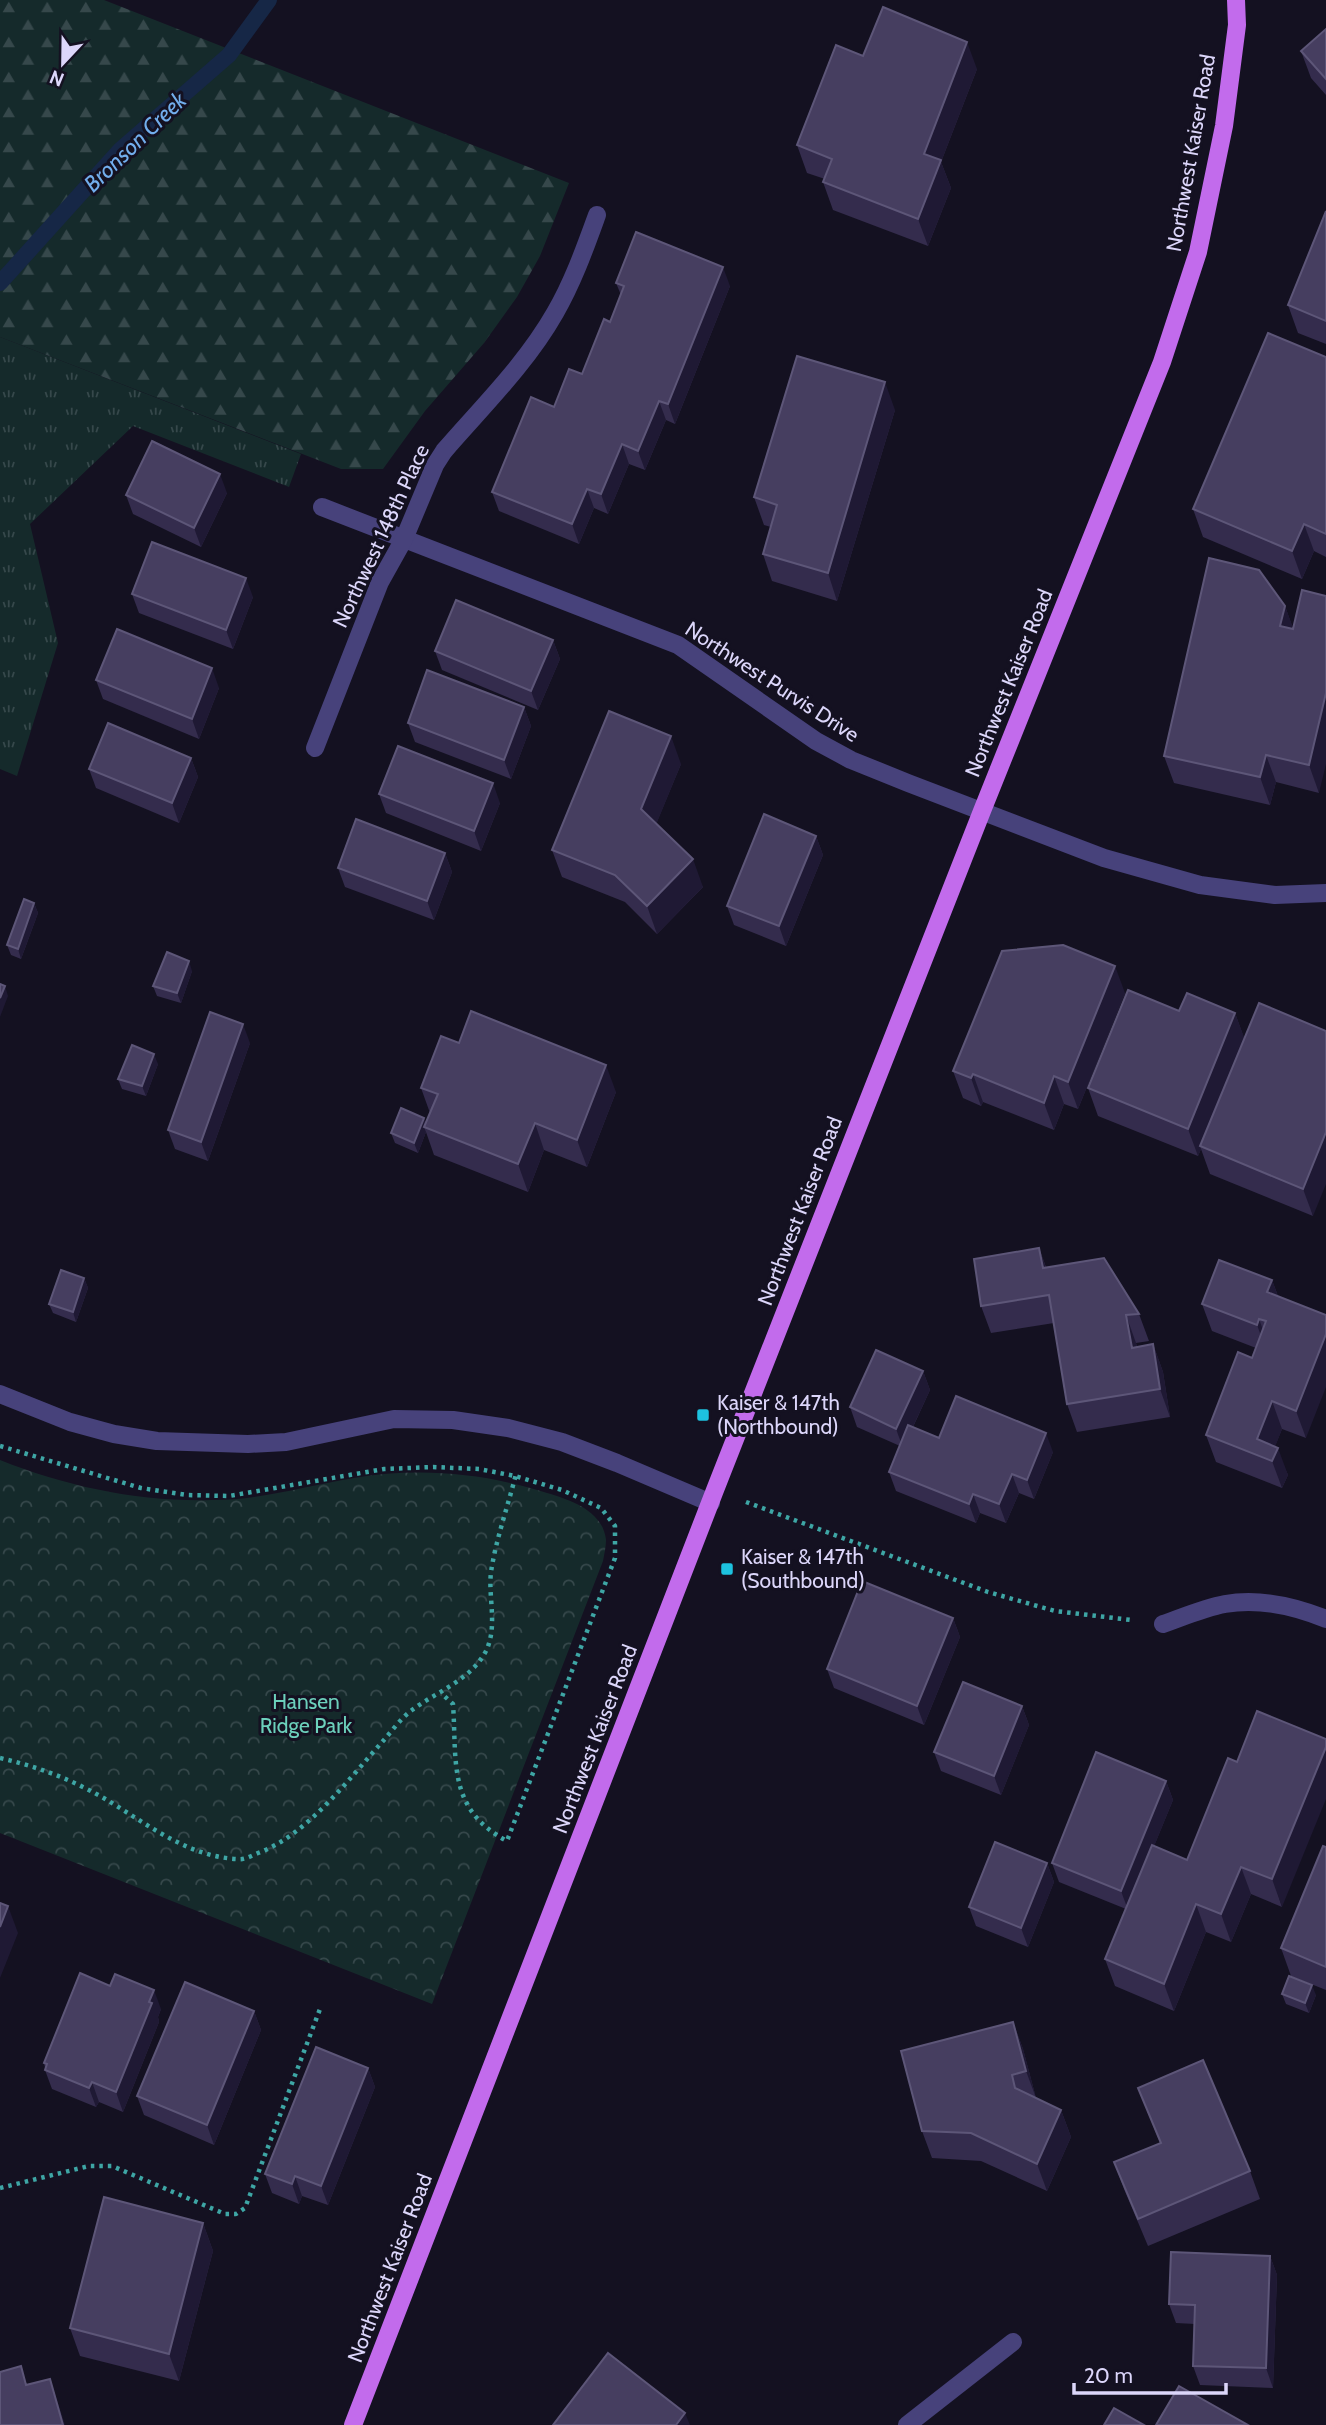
<svg xmlns="http://www.w3.org/2000/svg" width="1326" height="2425" font-family="Cabin,sans-serif">
<defs>
<pattern id="grass-tufts" width="24" height="20" patternUnits="userSpaceOnUse" patternTransform="scale(1.75)"><rect width="24" height="20" fill="#152a2b"/><path d="M3 7l-1-3M5 7V3M7 7l1-3M15 17l-1-3M17 17v-4M19 17l1-3" fill="none" stroke="#36484b"/></pattern>
<pattern id="forest-firs" width="22" height="20" patternUnits="userSpaceOnUse" patternTransform="scale(1.75)"><rect width="22" height="20" fill="#152a2b"/><path d="M5 1l3.5 6h-7zM16 11l3.5 6h-7z" fill="#36484b"/></pattern>
<pattern id="park-crowns" width="20" height="18" patternUnits="userSpaceOnUse" patternTransform="scale(1.75)"><rect width="20" height="18" fill="#152a2b"/><path d="M2 6a3 3 0 1 1 6 0M12 15a3 3 0 1 1 6 0" fill="none" stroke="#36484b"/></pattern>
</defs>
<rect width="100%" height="100%" fill="#141121"/>
<!-- grass -->
<path fill="url(#grass-tufts)" d="M0,337L301,454L289,487L133,426L30,524L58,643L17,776L0,769Z"/>
<!-- forest -->
<path fill="url(#forest-firs)" d="M0,0H104L569,183L540,256L517,297L484,343L425,411L383,469H341L0,337Z"/>
<!-- park -->
<path fill="url(#park-crowns)" d="M0,1460C68,1487 139,1502 212,1500C261,1500 306,1486 354,1478C420,1467 484,1473 547,1493C571,1500 603,1511 606,1540C606,1547 604,1555 603,1561L432,2004L0,1833Z"/>
<g fill="none" stroke-linecap="round" stroke-linejoin="round">
<!-- stream -->
<path stroke="#162746" stroke-width="16" d="M0,283L120,150L229,55L269,0"/>
<!-- path -->
<g stroke="#3ea6a5" stroke-width="4.5" stroke-dasharray="3.5 5" stroke-linecap="butt">
<path d="M0,1446L141,1488L187,1495L229,1496L384,1469L433,1467L479,1469L515,1476L562,1490L601,1508L615,1526V1558L507,1841C447,1809 457,1762 453,1704L441,1693"/>
<path d="M746,1502L988,1592L1055,1611L1131,1620"/>
<path d="M0,1758C30,1765 57,1774 85,1788C134,1812 180,1857 238,1859C244,1860 251,1856 258,1853C307,1835 348,1780 383,1741C392,1731 401,1718 412,1710C436,1692 471,1680 486,1651C498,1626 488,1598 491,1572C496,1539 508,1506 516,1474"/>
<path d="M0,2188L89,2166H112L225,2214H236L245,2208L320,2009"/>
</g>
<!-- minor -->
<g stroke="#47427b" stroke-width="18">
<path d="M322,507L678,645L816,741L851,760L908,783L1104,858L1200,885L1275,895L1326,893"/>
<path d="M315,748L380,582L404,539L435,465L444,451C482,407 526,364 555,313C573,282 585,248 597,215"/>
<path d="M0,1394L70,1422L114,1434L157,1441L248,1444L286,1442L394,1419L453,1420L508,1428L562,1442L617,1463L711,1503"/>
<path d="M1163,1624C1183,1617 1204,1608 1225,1604C1260,1598 1294,1606 1326,1619"/>
<path d="M907,2425L1013,2342"/>
</g>
<!-- major -->
<path stroke="#c26bec" stroke-width="18" d="M353,2425L715,1490L982,811L1162,362L1198,252L1224,126L1237,25L1236,0"/>
</g>
<!-- wall -->
<g fill="#342c4d">
<path d="M1326,29V95L1311,78L1301,51Z"/>
<path d="M977,69L941,162L951,188L928,246L833,210L823,182L825,179L807,173L797,145Z"/>
<path d="M1326,211V344L1298,333L1288,305Z"/>
<path d="M616,283L730,286L675,424L666,420L645,470L629,464L608,514L594,508L579,544L499,511L492,492L554,407L582,374L610,322L621,295Z"/>
<path d="M1326,357V557L1314,551L1302,579L1203,537L1193,509Z"/>
<path d="M895,410L837,601L772,581L763,554L771,527L764,525L754,497Z"/>
<path d="M227,493L201,547L133,514L126,495Z"/>
<path d="M132,594L253,597L233,649L139,613Z"/>
<path d="M1285,606L1293,629L1319,793L1276,782L1270,805L1174,783L1164,756Z"/>
<path d="M553,640L560,659L538,710L442,670L435,651Z"/>
<path d="M96,680L219,688L199,739L103,699Z"/>
<path d="M524,707L531,726L511,779L415,742L408,723Z"/>
<path d="M191,758L198,777L179,823L96,788L89,769Z"/>
<path d="M681,764L656,824L703,887L657,934L625,902L562,877L552,850Z"/>
<path d="M379,794L500,803L481,851L386,813Z"/>
<path d="M816,836L823,855L786,946L734,925L727,906Z"/>
<path d="M445,853L452,872L434,920L345,887L338,868Z"/>
<path d="M34,903L38,913L21,959L11,955L7,945Z"/>
<path d="M192,971L181,1003L157,996L153,986Z"/>
<path d="M1125,993L1078,1109L1064,1104L1054,1130L983,1102L981,1106L963,1098L953,1071Z"/>
<path d="M1259,1003L1313,1216L1210,1174L1201,1149L1198,1156L1098,1116L1088,1088L1179,1011L1235,1013L1244,1038Z"/>
<path d="M250,1043L208,1161L175,1149L168,1130Z"/>
<path d="M459,1043L616,1092L587,1167L544,1150L528,1192L434,1155L426,1132L418,1153L395,1143L391,1133L424,1118L426,1123L430,1113L421,1088Z"/>
<path d="M158,1064L146,1096L122,1089L118,1079Z"/>
<path d="M1039,1248L1046,1267L1139,1314L1149,1341L1136,1343L1137,1347L1153,1344L1163,1372L1170,1417L1077,1432L1067,1404L1054,1323L991,1333L981,1306Z"/>
<path d="M84,1278L88,1288L76,1322L53,1313L49,1304Z"/>
<path d="M1272,1280L1278,1296L1306,1438L1282,1429L1275,1446L1288,1475L1282,1488L1216,1462L1206,1435L1252,1358L1256,1348L1212,1331L1202,1304Z"/>
<path d="M923,1371L930,1390L913,1427L939,1438L1053,1452L1034,1499L1019,1493L1006,1523L980,1513L976,1523L896,1491L889,1472L900,1446L857,1427L850,1407Z"/>
<path d="M953,1618L960,1637L924,1725L834,1688L827,1669Z"/>
<path d="M1022,1706L1029,1725L1001,1795L941,1771L934,1752Z"/>
<path d="M1237,1762L1282,1907L1251,1894L1231,1942L1206,1932L1174,2011L1115,1986L1105,1959L1126,1909L1059,1882L1052,1863L1166,1781L1173,1800L1154,1846L1187,1860Z"/>
<path d="M1326,1847V1990L1291,1976L1281,1948Z"/>
<path d="M1047,1863L1054,1882L1028,1947L976,1926L969,1907Z"/>
<path d="M1282,1994L1316,1995L1309,2013L1286,2004Z"/>
<path d="M161,2009L158,2017L159,2022L123,2112L99,2102L96,2107L52,2089L45,2070V2068L44,2063Z"/>
<path d="M254,2011L261,2030L214,2145L144,2115L137,2096Z"/>
<path d="M1013,2022L1023,2049L1036,2098L1061,2110L1071,2137L1047,2191L981,2161L932,2158L922,2131Z"/>
<path d="M368,2068L375,2087L328,2205L302,2196L299,2204L272,2193L265,2174Z"/>
<path d="M1138,2088L1250,2171L1260,2199L1148,2246L1124,2189L1114,2162L1160,2143Z"/>
<path d="M203,2223L213,2251L179,2381L80,2356L70,2328Z"/>
<path d="M1270,2256L1277,2275L1273,2388L1200,2385L1193,2366L1195,2324L1176,2323L1169,2304Z"/>
</g>
<!-- shaded-wall -->
<g fill="#1f1934">
<path d="M967,42L977,69L941,162L951,188L928,246L918,219L924,154Z"/>
<path d="M723,267L730,286L675,424L668,404Z"/>
<path d="M885,382L895,410L837,601L828,573Z"/>
<path d="M659,401L666,420L645,470L638,451Z"/>
<path d="M622,444L629,464L608,514L601,494Z"/>
<path d="M220,474L227,493L201,547L194,528Z"/>
<path d="M587,489L594,508L579,544L572,524Z"/>
<path d="M1304,524L1314,551L1302,579L1292,551Z"/>
<path d="M246,578L253,597L233,649L226,630Z"/>
<path d="M1285,606L1295,633L1280,626Z"/>
<path d="M553,640L560,659L538,710L531,691Z"/>
<path d="M212,668L219,688L199,739L192,719Z"/>
<path d="M1326,693V764L1319,793L1309,765Z"/>
<path d="M524,707L531,726L511,779L504,760Z"/>
<path d="M671,736L681,764L651,837L641,809Z"/>
<path d="M1266,755L1276,782L1270,805L1260,777Z"/>
<path d="M191,758L198,777L179,823L172,803Z"/>
<path d="M493,783L500,803L481,851L474,831Z"/>
<path d="M816,836L823,855L786,946L779,926Z"/>
<path d="M445,853L452,872L434,920L427,901Z"/>
<path d="M693,859L703,887L657,934L647,906Z"/>
<path d="M34,903L38,913L21,959L18,949Z"/>
<path d="M189,961L192,971L181,1003L177,993Z"/>
<path d="M1115,966L1125,993L1078,1109L1068,1082Z"/>
<path d="M5,986L8,996L0,1017V998Z"/>
<path d="M1235,1013L1245,1040L1200,1146L1201,1149L1198,1156L1188,1129Z"/>
<path d="M243,1024L250,1043L208,1161L201,1142Z"/>
<path d="M154,1054L158,1064L146,1096L142,1086Z"/>
<path d="M606,1065L616,1092L587,1167L577,1140Z"/>
<path d="M973,1074L983,1102L981,1106L971,1078Z"/>
<path d="M1054,1076L1064,1104L1054,1130L1044,1103Z"/>
<path d="M424,1118L428,1128L424,1127L426,1132L418,1153L414,1143Z"/>
<path d="M535,1123L544,1150L528,1192L518,1164Z"/>
<path d="M1326,1132V1184L1313,1216L1303,1189Z"/>
<path d="M1039,1248L1049,1276L1043,1268Z"/>
<path d="M84,1278L88,1288L76,1322L73,1312Z"/>
<path d="M1272,1280L1282,1307L1267,1292Z"/>
<path d="M1126,1315L1136,1343L1142,1375L1132,1348Z"/>
<path d="M1259,1319L1269,1346L1267,1352L1257,1325Z"/>
<path d="M1326,1334V1387L1306,1438L1296,1411Z"/>
<path d="M1153,1344L1163,1372L1170,1417L1160,1389Z"/>
<path d="M923,1371L930,1390L903,1448L896,1429Z"/>
<path d="M1272,1401L1282,1429L1270,1460L1257,1439Z"/>
<path d="M1046,1433L1053,1452L1034,1499L1027,1480Z"/>
<path d="M1278,1448L1288,1475L1282,1488L1272,1461Z"/>
<path d="M1012,1474L1019,1493L1006,1523L999,1504Z"/>
<path d="M973,1494L980,1513L976,1523L969,1504Z"/>
<path d="M953,1618L960,1637L924,1725L917,1706Z"/>
<path d="M1022,1706L1029,1725L1001,1795L994,1776Z"/>
<path d="M1326,1747V1799L1282,1907L1272,1879Z"/>
<path d="M1166,1781L1173,1800L1128,1910L1121,1891Z"/>
<path d="M1047,1863L1054,1882L1028,1947L1021,1928Z"/>
<path d="M1241,1867L1251,1894L1231,1942L1221,1914Z"/>
<path d="M1196,1904L1206,1932L1174,2011L1164,1984Z"/>
<path d="M8,1906L18,1933L0,1978V1927Z"/>
<path d="M1312,1985L1316,1995L1309,2013L1305,2003Z"/>
<path d="M154,1990L161,2009L158,2017L159,2022L123,2112L116,2092Z"/>
<path d="M254,2011L261,2030L214,2145L207,2125Z"/>
<path d="M1013,2022L1023,2049L1036,2098L1026,2071Z"/>
<path d="M368,2068L375,2087L328,2205L321,2186Z"/>
<path d="M92,2082L99,2102L96,2107L89,2088Z"/>
<path d="M1061,2110L1071,2137L1047,2191L1037,2164Z"/>
<path d="M295,2176L302,2196L299,2204L292,2184Z"/>
<path d="M203,2223L213,2251L179,2381L169,2354Z"/>
<path d="M1270,2256L1277,2275L1273,2388L1266,2368Z"/>
<path d="M50,2379L59,2406L65,2425H63Z"/>
<path d="M685,2413L690,2425H676Z"/>
</g>
<!-- building -->
<g fill="#463e60" stroke="#5d5678" stroke-width="2">
<path d="M883,7L967,42L924,154L941,160L918,219L823,182L832,159L797,145L836,45L863,56Z"/>
<path d="M1326,29V79L1301,51Z"/>
<path d="M1326,211V321L1288,305Z"/>
<path d="M636,232L723,267L668,404L659,401L638,451L622,444L601,494L587,489L572,524L492,492L531,397L554,407L569,369L582,374L604,319L610,322L624,286L616,283Z"/>
<path d="M1268,333L1326,357V534L1304,524L1292,551L1193,509Z"/>
<path d="M797,356L885,382L828,573L763,554L777,505L754,497Z"/>
<path d="M152,441L220,474L194,528L126,495Z"/>
<path d="M152,542L246,578L226,630L132,594Z"/>
<path d="M1209,558L1259,570L1285,606L1280,626L1293,629L1302,590L1326,596V693L1309,765L1266,755L1260,777L1164,756Z"/>
<path d="M456,600L553,640L531,691L435,651Z"/>
<path d="M117,629L212,668L192,719L96,680Z"/>
<path d="M427,670L524,707L504,760L408,723Z"/>
<path d="M609,711L671,736L641,809L693,859L647,906L615,875L552,850Z"/>
<path d="M108,723L191,758L172,803L89,769Z"/>
<path d="M398,746L493,783L474,831L379,794Z"/>
<path d="M764,814L816,836L779,926L727,906Z"/>
<path d="M356,819L445,853L427,901L338,868Z"/>
<path d="M24,899L34,903L18,949L7,945Z"/>
<path d="M1063,945L1115,966L1068,1082L1054,1076L1044,1103L973,1074L971,1078L953,1071L1002,951Z"/>
<path d="M167,952L189,961L177,993L153,986Z"/>
<path d="M0,984L5,986L0,998Z"/>
<path d="M1128,990L1179,1011L1187,993L1235,1013L1188,1129L1088,1088Z"/>
<path d="M1259,1003L1326,1031V1132L1303,1189L1200,1146Z"/>
<path d="M471,1011L606,1065L577,1140L535,1123L518,1164L424,1127L438,1094L421,1088L441,1036L459,1043Z"/>
<path d="M210,1012L243,1024L201,1142L168,1130Z"/>
<path d="M132,1045L154,1054L142,1086L118,1079Z"/>
<path d="M401,1108L424,1118L414,1143L391,1133Z"/>
<path d="M1039,1248L1043,1268L1104,1258L1139,1314L1126,1315L1132,1348L1153,1344L1160,1389L1067,1404L1049,1295L981,1306L974,1259Z"/>
<path d="M1219,1260L1272,1280L1267,1292L1326,1315V1334L1296,1411L1272,1401L1257,1439L1278,1448L1272,1461L1206,1435L1238,1352L1252,1358L1266,1321L1259,1319L1257,1325L1202,1304Z"/>
<path d="M61,1270L84,1278L73,1312L49,1304Z"/>
<path d="M876,1350L923,1371L896,1429L850,1407Z"/>
<path d="M956,1396L1046,1433L1027,1480L1012,1474L999,1504L973,1494L969,1504L889,1472L908,1425L939,1438Z"/>
<path d="M862,1581L953,1618L917,1706L827,1669Z"/>
<path d="M963,1682L1022,1706L994,1776L934,1752Z"/>
<path d="M1257,1711L1326,1739V1747L1272,1879L1241,1867L1221,1914L1196,1904L1164,1984L1105,1959L1152,1845L1187,1860L1228,1758L1237,1762Z"/>
<path d="M1096,1752L1166,1781L1121,1891L1052,1863Z"/>
<path d="M995,1842L1047,1863L1021,1928L969,1907Z"/>
<path d="M1323,1846L1326,1847V1967L1281,1948Z"/>
<path d="M0,1903L8,1906L0,1927Z"/>
<path d="M80,1973L110,1986L115,1974L154,1990L149,2002L152,2003L116,2092L92,2082L89,2088L45,2070L47,2064L44,2063Z"/>
<path d="M1289,1976L1312,1985L1305,2003L1282,1994Z"/>
<path d="M185,1982L254,2011L207,2125L137,2096Z"/>
<path d="M1013,2022L1026,2071L1012,2075L1015,2088L1061,2110L1037,2164L971,2133L922,2131L901,2051Z"/>
<path d="M316,2047L368,2068L321,2186L295,2176L292,2184L265,2174Z"/>
<path d="M1203,2060L1250,2171L1138,2219L1114,2162L1161,2143L1138,2088Z"/>
<path d="M104,2197L203,2223L169,2354L70,2328Z"/>
<path d="M1171,2252L1270,2256L1266,2368L1193,2366L1195,2305L1169,2304Z"/>
<path d="M608,2353L685,2413L676,2425H553Z"/>
<path d="M21,2366L26,2385L50,2379L63,2425H0V2372Z"/>
<path d="M1179,2386L1248,2425H1156Z"/>
<path d="M1114,2408L1144,2425H1104Z"/>
</g>
<!-- markers -->
<g fill="#1dc2df" stroke="#141121" stroke-width="2.5">
<rect x="696" y="1408" width="14" height="14" rx="3.5"/>
<rect x="720" y="1562" width="14" height="14" rx="3.5"/>
</g>
<g text-anchor="middle" stroke-width="6" stroke-linejoin="round" paint-order="stroke">
<!-- street labels -->
<g font-size="21" fill="#dcd6fa" stroke="#141121">
<text transform="translate(1191 153) rotate(-80)" y="7">Northwest Kaiser Road</text>
<text transform="translate(381 536) rotate(-65)" y="7">Northwest 148th Place</text>
<text transform="translate(772 682) rotate(33)" y="7">Northwest Purvis Drive</text>
<text transform="translate(1009 683) rotate(-68)" y="7">Northwest Kaiser Road</text>
<text transform="translate(800 1211) rotate(-69)" y="7">Northwest Kaiser Road</text>
<text transform="translate(595 1739) rotate(-69)" y="7">Northwest Kaiser Road</text>
<text transform="translate(390 2268) rotate(-69)" y="7">Northwest Kaiser Road</text>
</g>
<!-- poi labels -->
<g font-size="21" fill="#dcd6fa" stroke="#141121" text-anchor="start">
<text x="717" y="1410">Kaiser &amp; 147th<tspan x="717" dy="24">(Northbound)</tspan></text>
<text x="741" y="1564">Kaiser &amp; 147th<tspan x="741" dy="24">(Southbound)</tspan></text>
</g>
<!-- park labels -->
<g font-size="21" fill="#6cd0bc" stroke="#141121">
<text x="306" y="1709">Hansen<tspan x="306" dy="24">Ridge Park</tspan></text>
</g>
<!-- water labels -->
<g font-size="23" font-style="italic" fill="#72aeed" stroke="#141121">
<text transform="translate(135 142) rotate(-44)" y="8">Bronson Creek</text>
</g>
</g>
<!-- north arrow -->
<g transform="translate(63 63) rotate(202)" stroke="#141121" stroke-width="5" paint-order="stroke">
<path d="M0-5L12 26L0 18L-12 26Z" fill="#dcd6fa"/>
<text y="-10" font-size="19" font-weight="bold" text-anchor="middle" fill="#dcd6fa">N</text>
</g>
<!-- scale -->
<path d="M1074 2383v10h152v-10" fill="none" stroke="#dcd6fa" stroke-width="3.5"/>
<text x="1084" y="2383" font-size="21" fill="#dcd6fa" stroke="#141121" stroke-width="5" paint-order="stroke">20 m</text>
</svg>
